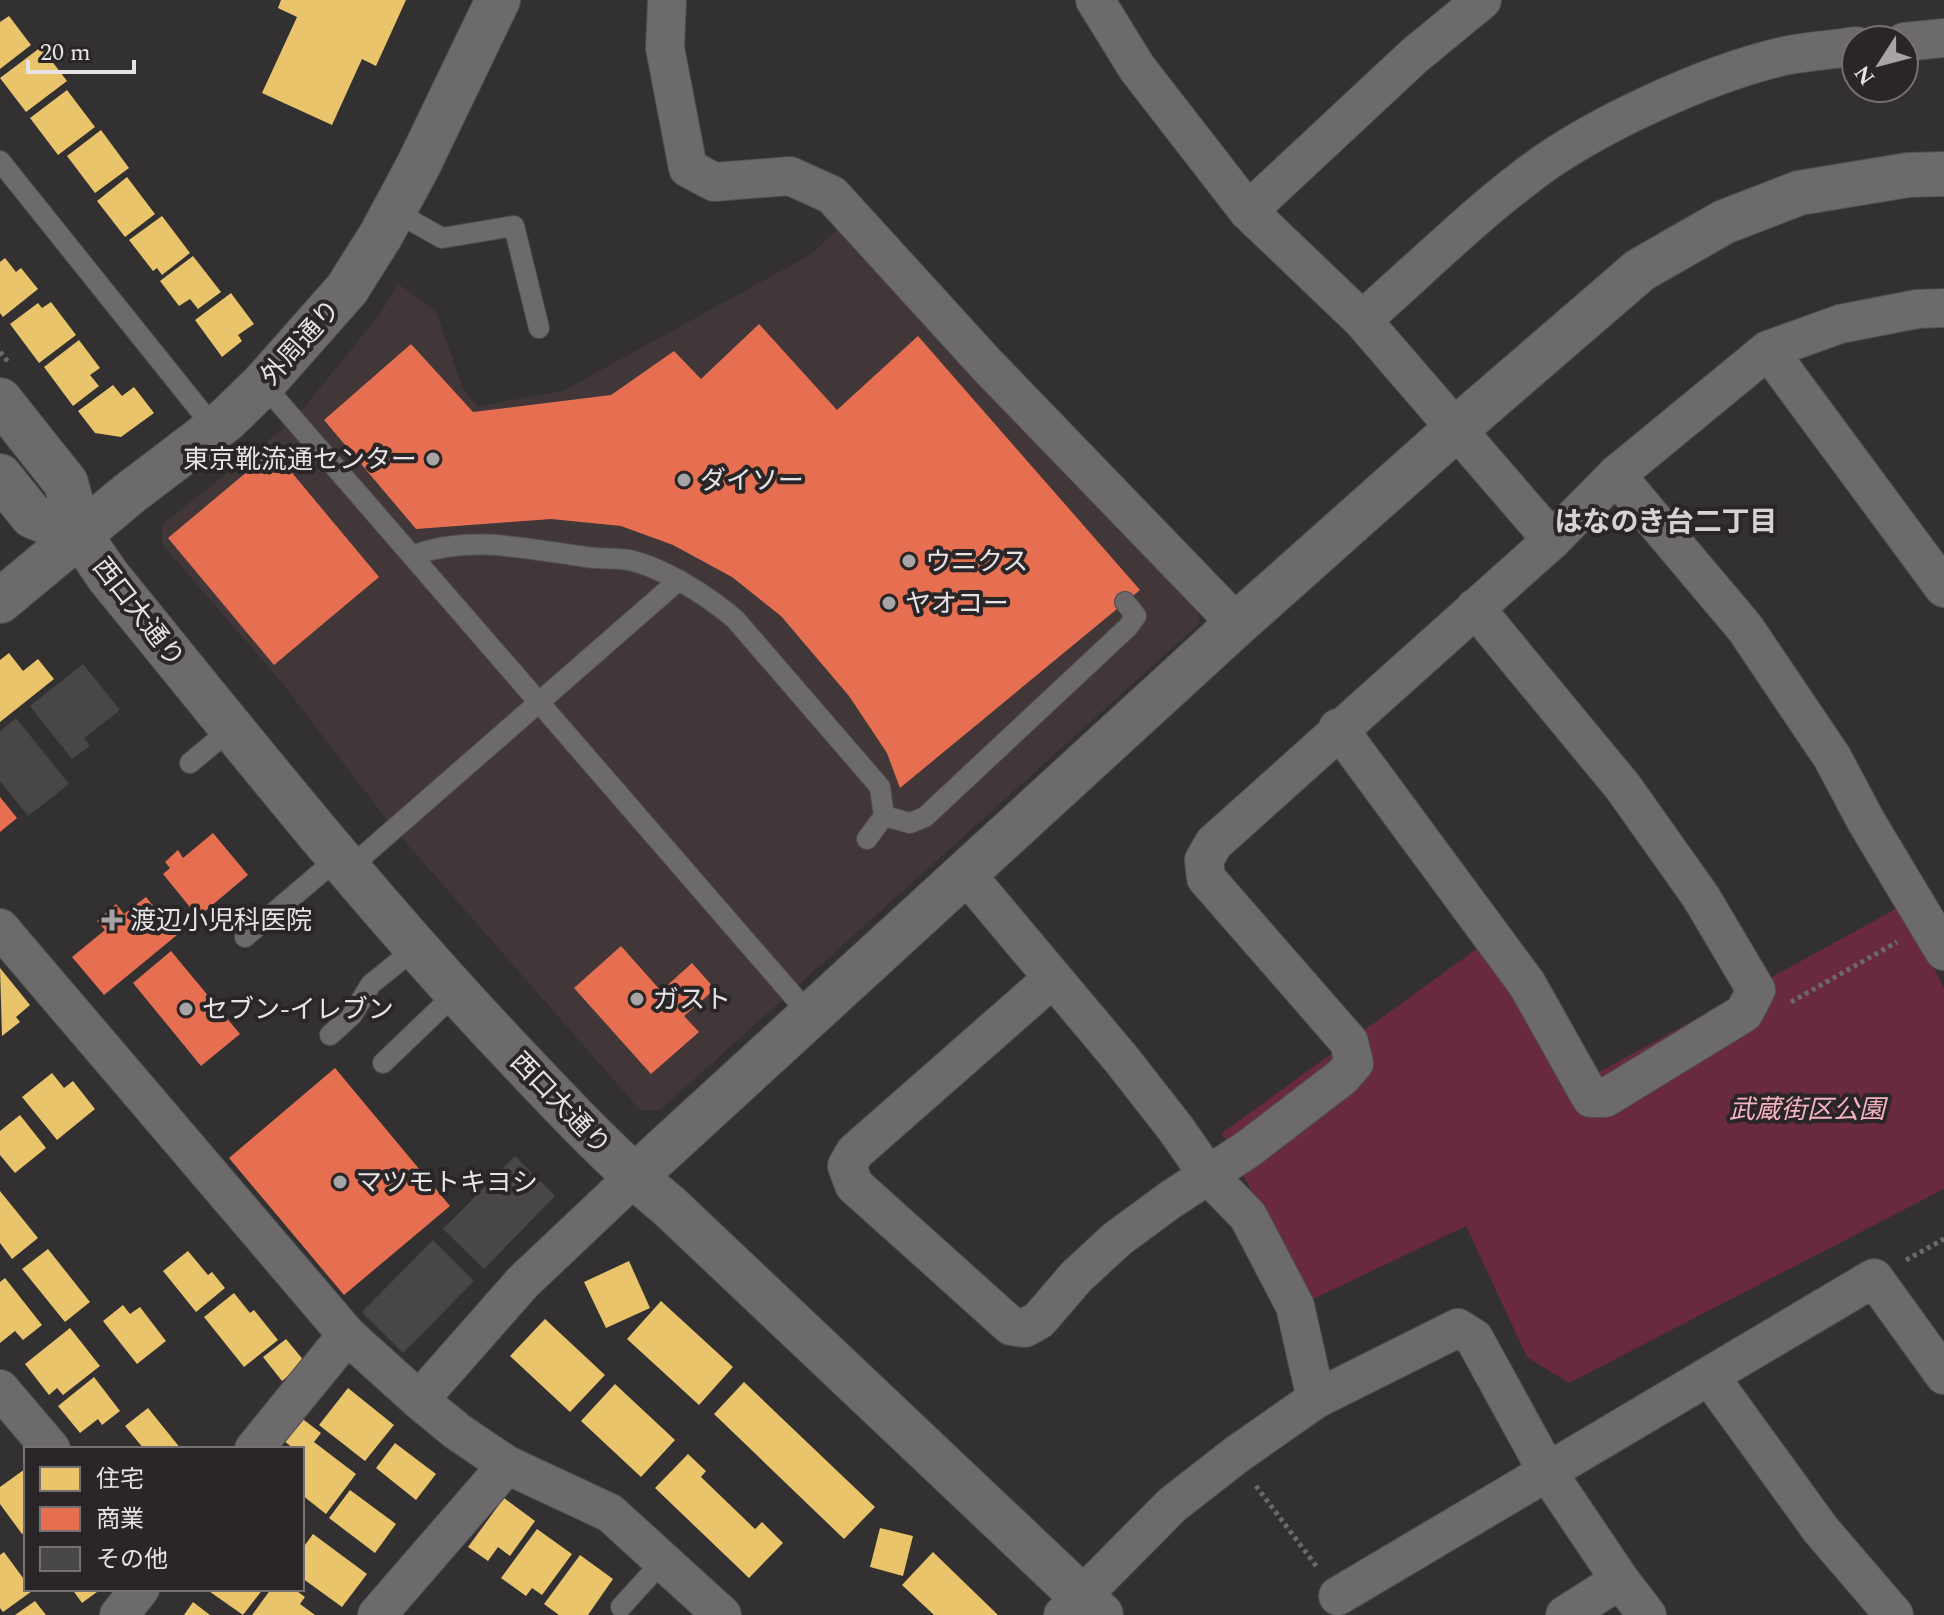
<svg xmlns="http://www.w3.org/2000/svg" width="1944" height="1615" font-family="Spectral,'Noto Sans JP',serif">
<rect width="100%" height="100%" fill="#333031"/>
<!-- built -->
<path fill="#413739" d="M844,223L1196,604L1200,623L660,1110H640L394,829L279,679L162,544V525L294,420L380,314L398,284L436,311L463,389L478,406L563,391L810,255Z"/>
<!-- green -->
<path fill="#692a3f" d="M1901,906L1944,988V1189L1569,1383L1527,1357L1466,1226L1311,1300L1306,1298L1222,1133L1478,948L1497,947L1574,1086Z"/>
<!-- homes -->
<g fill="#e9c46a">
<path d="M281,0H406L376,66L362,59L332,125L262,93L297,17L278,8Z"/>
<path d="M9,16L31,45L0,69V22Z"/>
<path d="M41,47L67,81L26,112L0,78Z"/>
<path d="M67,90L95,127L58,155L30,118Z"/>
<path d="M101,130L129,168L95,193L67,156Z"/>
<path d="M127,177L155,214L125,237L97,201Z"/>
<path d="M162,216L190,253L162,275L157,268L153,271L129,240Z"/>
<path d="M193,256L221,292L198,309L190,299L179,306L160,281Z"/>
<path d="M5,258L16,272L21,268L38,289L3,317L0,313V262Z"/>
<path d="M231,293L254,324L238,335L242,341L222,357L195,320Z"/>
<path d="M51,302L76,335L39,363L10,324L38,303L42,308Z"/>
<path d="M79,340L100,368L90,375L99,386L73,406L44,367Z"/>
<path d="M113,385L122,396L134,387L154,413L121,437L95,433L78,411Z"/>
<path d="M9,653L23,671L38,659L54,679L0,722V660Z"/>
<path d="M0,968L30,1005L16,1017L20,1022L2,1036Z"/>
<path d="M52,1073L64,1088L73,1081L95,1109L57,1140L22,1097Z"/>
<path d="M20,1115L46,1148L15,1173L0,1155V1131Z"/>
<path d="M0,1191L38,1238L12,1259L0,1243Z"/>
<path d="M48,1249L90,1302L65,1322L22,1269Z"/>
<path d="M188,1251L208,1275L212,1272L225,1288L196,1312L163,1271Z"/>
<path d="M629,1261L650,1308L606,1328L584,1282Z"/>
<path d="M5,1278L42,1325L23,1340L15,1331L0,1343V1282Z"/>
<path d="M234,1293L250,1313L254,1310L278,1340L244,1367L204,1317Z"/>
<path d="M661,1301L733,1367L699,1405L627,1339Z"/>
<path d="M123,1305L130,1314L140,1307L166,1341L137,1364L103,1321Z"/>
<path d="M545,1319L605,1375L570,1412L510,1356Z"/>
<path d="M70,1328L100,1366L63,1395L57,1388L49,1395L25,1364Z"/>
<path d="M286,1339L305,1362L282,1381L263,1357Z"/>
<path d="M94,1377L120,1411L102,1425L98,1419L80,1433L58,1406Z"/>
<path d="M744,1382L875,1507L844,1539L714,1414Z"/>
<path d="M615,1384L675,1440L641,1477L581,1421Z"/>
<path d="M348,1388L394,1425L365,1461L319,1425Z"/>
<path d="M148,1408L181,1449H144L125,1426Z"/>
<path d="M300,1417L321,1433L314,1442L356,1474L326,1514L302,1495V1460L304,1457L302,1449H294L283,1440Z"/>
<path d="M395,1443L436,1474L416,1500L376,1468Z"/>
<path d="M688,1454L706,1471L701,1477L755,1529L762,1522L783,1543L749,1578L655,1488Z"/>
<path d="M25,1469L26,1531L22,1534L0,1504V1487Z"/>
<path d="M350,1490L396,1524L375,1553L329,1518Z"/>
<path d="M504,1498L535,1521L510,1556L498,1547L488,1561L468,1547Z"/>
<path d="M880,1528L913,1536L903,1576L870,1567Z"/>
<path d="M537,1529L572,1554L542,1595L532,1588L526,1596L501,1578Z"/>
<path d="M313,1534L367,1574L342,1607L302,1578V1549Z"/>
<path d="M4,1552L26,1582V1589H35L3,1612L0,1608V1555Z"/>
<path d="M933,1552L998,1615H934L902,1585Z"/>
<path d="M580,1555L613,1579L588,1615H559L544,1604Z"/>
<path d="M72,1589H101L82,1603Z"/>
<path d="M206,1589H263L243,1615Z"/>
<path d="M271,1589H294L305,1597L300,1604L315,1615H252Z"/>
<path d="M35,1601L46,1615H15Z"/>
<path d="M193,1602L210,1615H184Z"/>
</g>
<!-- shops -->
<g fill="#e76f51">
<path d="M759,324L837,410L918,336L1140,590L900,788L887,753L849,696L781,616L732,577L673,545L621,526L551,519L416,529L324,420L411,344L473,412L611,395L674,351L701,379Z"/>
<path d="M273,450L379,577L274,665L168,538Z"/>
<path d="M0,797L17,818L0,832Z"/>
<path d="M213,833L248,875L198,917L163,874L170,868L165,862L178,850L183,858Z"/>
<path d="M146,897L177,935L104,995L72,957L105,930L97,921L116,904L124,914Z"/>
<path d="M621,946L661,991L692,963L715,989L684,1016L699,1032L651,1074L574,988Z"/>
<path d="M171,951L240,1034L201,1066L133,983Z"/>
<path d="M335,1068L450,1206L344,1295L229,1158Z"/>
</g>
<!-- building -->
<g fill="#494647">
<path d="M83,664L120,710L84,738L90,746L72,759L30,706Z"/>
<path d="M16,718L69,784L28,816L0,781V731Z"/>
<path d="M515,1156L555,1196L484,1269L443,1229Z"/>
<path d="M433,1240L474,1281L403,1353L362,1312Z"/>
</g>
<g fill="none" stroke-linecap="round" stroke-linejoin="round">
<!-- service casing -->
<g stroke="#4f4d4e" stroke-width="22">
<g id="service">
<path d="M0,161L215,429"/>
<path d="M394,211L442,238L514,226L539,328"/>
<path d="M263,384L810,1015"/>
<path d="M412,556C468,534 528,549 586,557C600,559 615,558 629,560C664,568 708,596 735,619L880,787L884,816L867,839"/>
<path d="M190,763L232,728"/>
<path d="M884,816L910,823L925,817L1128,627L1136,616L1125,602"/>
<path d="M347,870L679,580"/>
<path d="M245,937L337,859"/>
<path d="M330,1035L352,1015L371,984L416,948"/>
<path d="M383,1063L456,993"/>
<path d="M621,1607L663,1561"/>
</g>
</g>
<!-- minor casing -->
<g stroke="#4f4d4e" stroke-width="40">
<g id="minor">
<path d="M667,0L665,48L688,168L714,182L790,176L832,195L986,364L1237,624"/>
<path d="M1095,0L1137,68L1248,211L1362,320L1552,540"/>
<path d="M1904,42L1944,38"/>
<path d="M1248,211L1414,56L1482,0"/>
<path d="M1362,320C1417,272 1469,220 1527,176C1590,127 1706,74 1784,56C1807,51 1832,50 1856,46"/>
<path d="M1768,350L1944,588"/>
<path d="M1616,475L1745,628L1832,757L1866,821L1944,951"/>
<path d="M1338,728L1527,984L1591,1098H1605L1744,1013L1756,990L1701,897L1623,787L1475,608"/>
<path d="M965,873L1122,1060L1176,1129L1208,1175L1248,1216L1295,1306L1316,1399"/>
<path d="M0,928L347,1335L419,1400L458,1432L507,1465L610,1513L722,1615"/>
<path d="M1053,978L855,1152L847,1166L854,1185L1011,1326L1025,1328L1039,1320L1076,1277L1117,1239L1170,1200L1248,1149L1342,1077L1354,1063L1349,1042L1206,878L1204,860L1214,843L1552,540L1616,475L1768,350L1840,324L1917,309L1944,308"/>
<path d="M1710,1377L1821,1530L1894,1615"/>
<path d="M0,1389L51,1449"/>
<path d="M419,1400L523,1282L634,1177"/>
<path d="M254,1449L347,1335"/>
<path d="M1338,1596L1874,1278L1944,1375"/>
<path d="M119,1615L140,1589"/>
<path d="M377,1615L507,1465"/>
<path d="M1063,1615L1172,1505L1236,1455L1316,1399L1458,1328L1474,1338L1548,1473L1620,1580L1647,1615"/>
<path d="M1565,1615L1620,1580"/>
</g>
</g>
<!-- tertiary casing -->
<g stroke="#4f4d4e" stroke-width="46">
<g id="tertiary">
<path d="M0,400L66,483L80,535L108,576C239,737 367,899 509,1049C561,1104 612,1159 670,1207L1101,1615"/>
<path d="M0,476L32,516L80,535"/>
<path d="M0,601L130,493L226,420L263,384L347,289L381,235L419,164L498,0"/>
<path d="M634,1177L1237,624L1456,429L1640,270L1724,222L1799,193L1908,175L1944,174"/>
</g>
</g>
<!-- path -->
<g stroke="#6b6a6a" stroke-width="5" stroke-dasharray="4 4" stroke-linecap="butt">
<path d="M0,352L9,363"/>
<path d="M1791,1002L1897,942"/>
<path d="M1906,1260L1944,1239"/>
<path d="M1256,1486L1317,1567"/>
</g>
<!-- service -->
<use href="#service" stroke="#6c6a6a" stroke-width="20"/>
<!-- minor -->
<use href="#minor" stroke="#6c6a6a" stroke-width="38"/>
<!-- tertiary -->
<use href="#tertiary" stroke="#6c6a6a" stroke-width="44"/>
</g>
<!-- markers -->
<g fill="#a7a4a5" stroke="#2a2526" stroke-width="3">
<circle cx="433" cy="459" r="8"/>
<circle cx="684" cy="480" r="8"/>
<circle cx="909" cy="561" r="8"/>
<circle cx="889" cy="603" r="8"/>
<path d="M108 908h8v8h8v8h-8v8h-8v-8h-8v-8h8z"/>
<circle cx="637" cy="999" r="8"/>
<circle cx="186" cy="1009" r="8"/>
<circle cx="340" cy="1182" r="8"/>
</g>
<g text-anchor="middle" stroke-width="8" stroke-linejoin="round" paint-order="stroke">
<!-- street labels -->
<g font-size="26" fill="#e6e3e4" stroke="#2a2526">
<text transform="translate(300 342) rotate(-48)" y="9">外周通り</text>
<text transform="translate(139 612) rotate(52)" y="9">西口大通り</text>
<text transform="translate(561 1103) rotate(46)" y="9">西口大通り</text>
</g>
<!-- poi labels -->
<g font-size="26" fill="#e6e3e4" stroke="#2a2526" text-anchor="start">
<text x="417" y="468" text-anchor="end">東京靴流通センター</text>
<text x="700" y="489">ダイソー</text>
<text x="925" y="570">ウニクス</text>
<text x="905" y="612">ヤオコー</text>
<text x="130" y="929">渡辺小児科医院</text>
<text x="653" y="1008">ガスト</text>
<text x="202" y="1018">セブン-イレブン</text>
<text x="356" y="1191">マツモトキヨシ</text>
</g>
<!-- park labels -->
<g font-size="26" font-style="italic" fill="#f6b3c4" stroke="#2a2526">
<text x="1807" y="1118">武蔵街区公園</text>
</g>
<!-- neighbourhood labels -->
<g font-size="28" font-weight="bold" fill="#d8d1d2" stroke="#2a2526">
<text x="1666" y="531">はなのき台二丁目</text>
</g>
</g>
<!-- legend -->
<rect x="24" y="1447" width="280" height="144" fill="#2a2526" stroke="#757172" stroke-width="2"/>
<rect x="40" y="1467" width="40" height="24" fill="#e9c46a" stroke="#757172" stroke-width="2"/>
<text x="96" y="1487" font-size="24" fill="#e6e3e4">住宅</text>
<rect x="40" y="1507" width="40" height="24" fill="#e76f51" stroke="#757172" stroke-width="2"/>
<text x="96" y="1527" font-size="24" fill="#e6e3e4">商業</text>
<rect x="40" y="1547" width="40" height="24" fill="#494647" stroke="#757172" stroke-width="2"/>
<text x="96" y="1567" font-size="24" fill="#e6e3e4">その他</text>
<!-- north arrow -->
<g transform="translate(1880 64) rotate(234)"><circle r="38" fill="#2a2526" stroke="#757172" stroke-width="2"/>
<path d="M0-6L14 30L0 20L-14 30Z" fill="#a7a4a5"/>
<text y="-12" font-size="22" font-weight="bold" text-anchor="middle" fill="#e6e3e4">N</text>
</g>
<!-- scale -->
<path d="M28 60v12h106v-12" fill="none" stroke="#e6e3e4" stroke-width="4"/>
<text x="40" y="60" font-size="24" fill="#e6e3e4" stroke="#2a2526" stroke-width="6" paint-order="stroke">20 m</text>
</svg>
